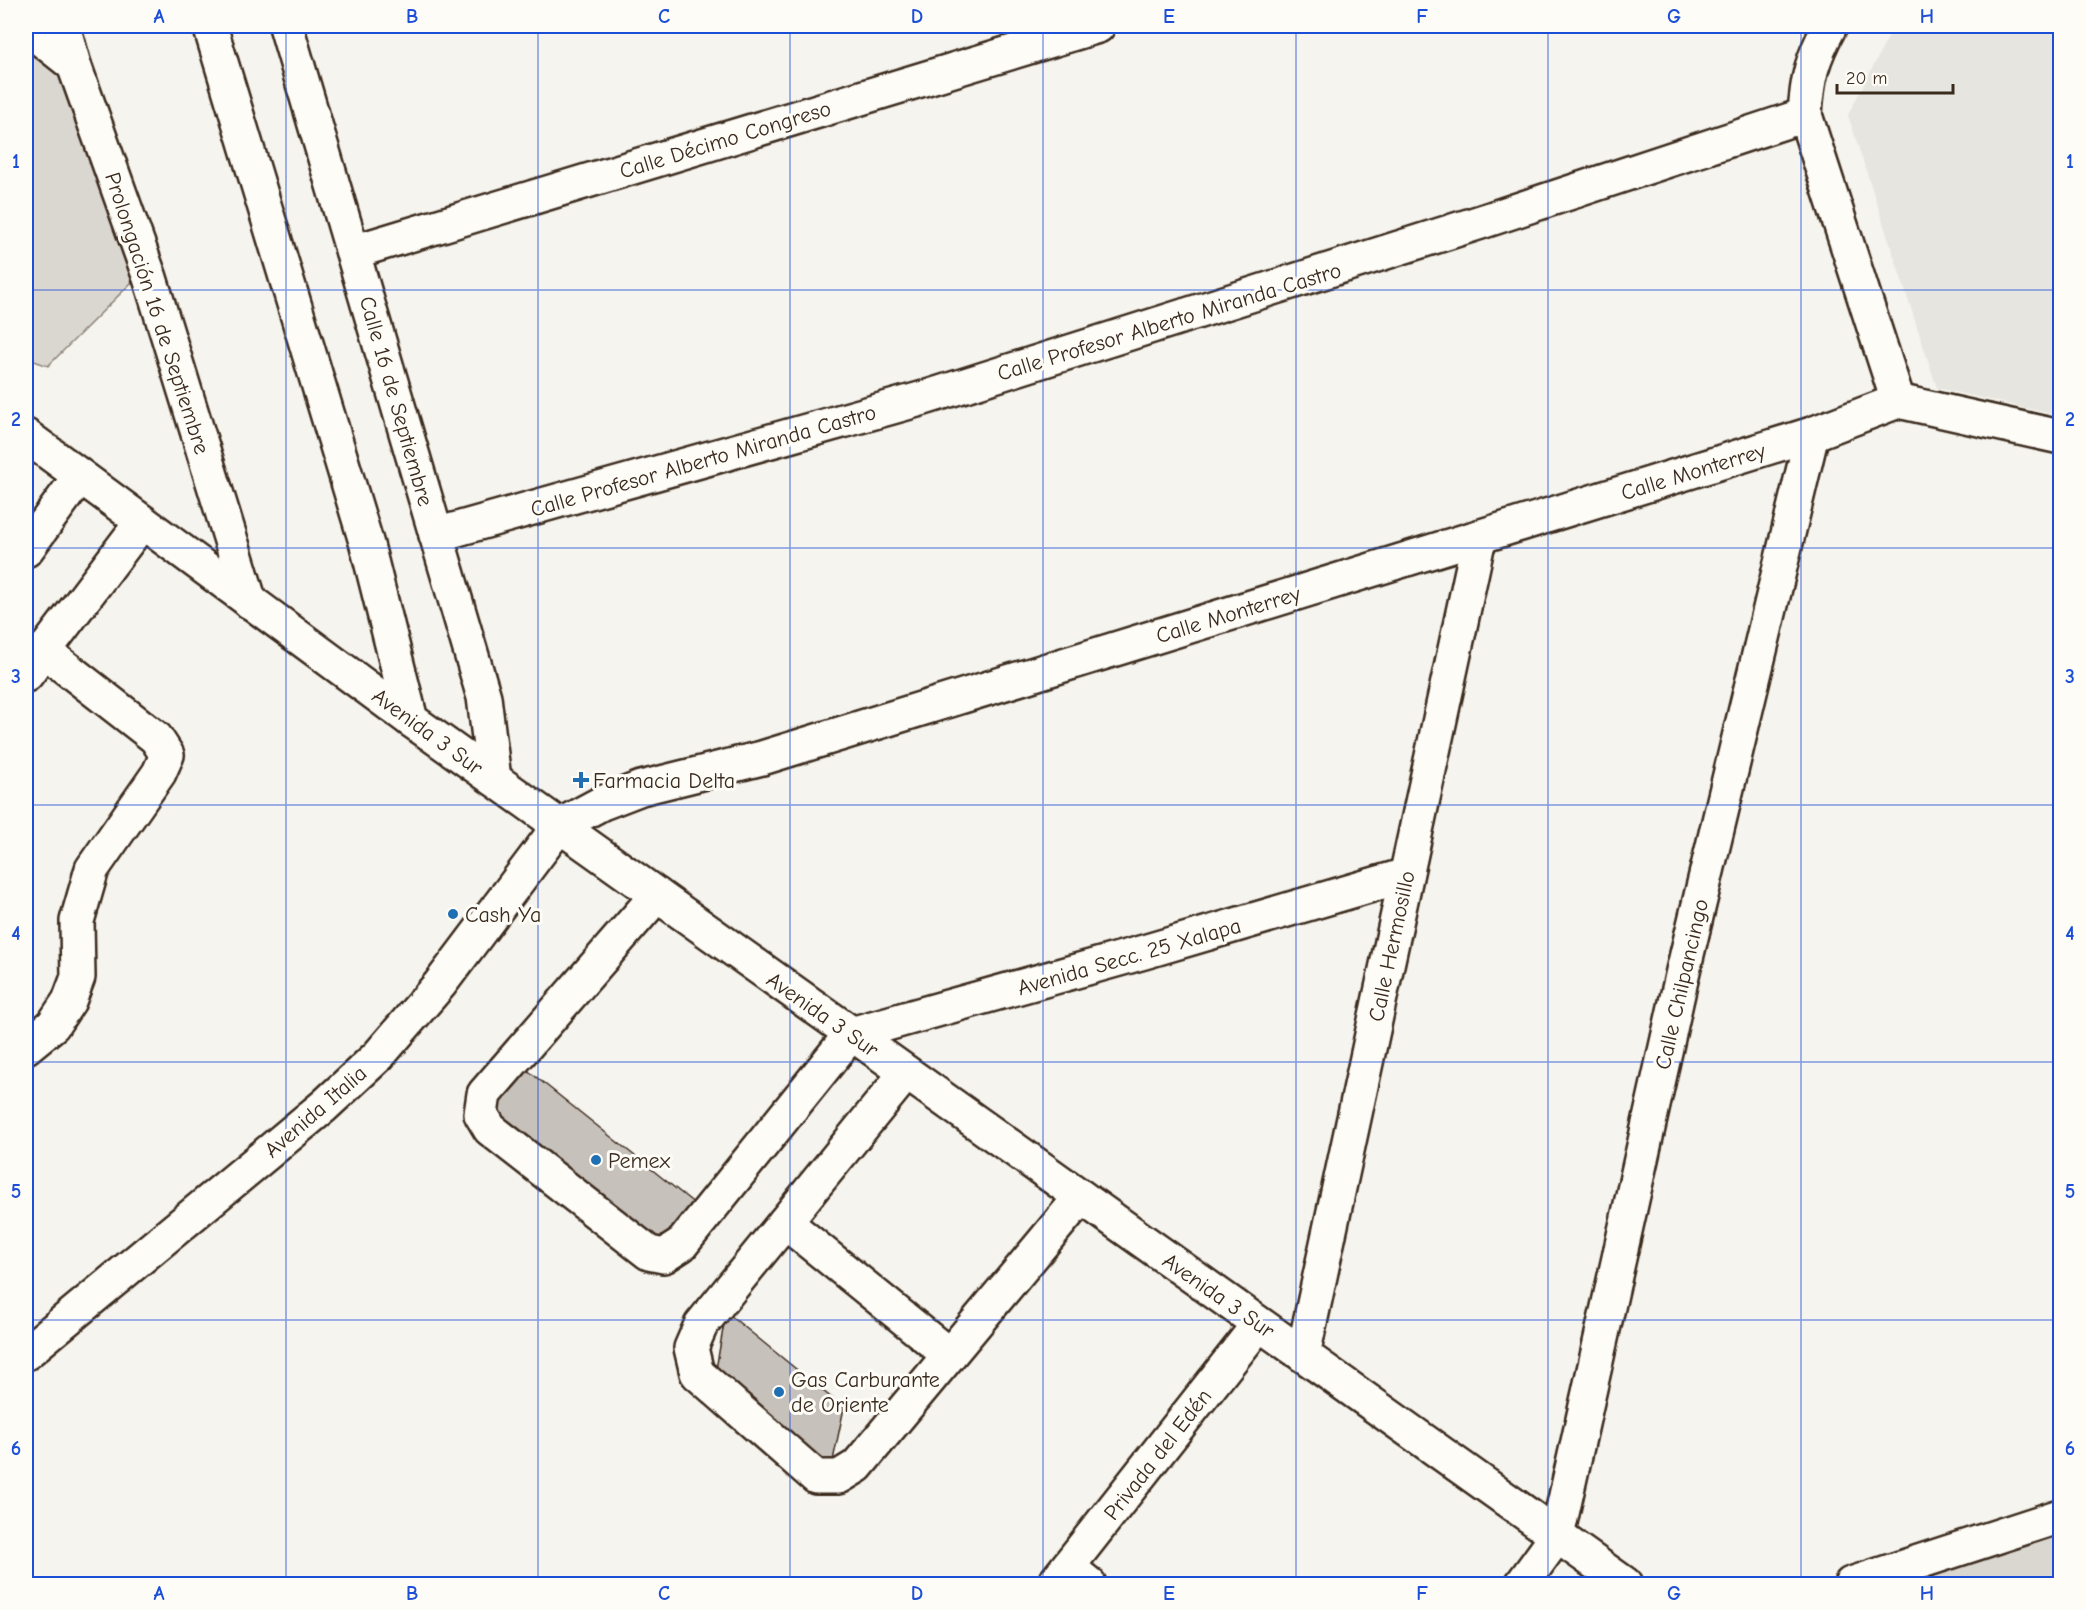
<svg xmlns="http://www.w3.org/2000/svg" width="2086" height="1610" font-family="'Comic Neue',sans-serif">
<rect width="100%" height="100%" fill="#f5f4ee"/>
<filter id="ink" filterUnits="userSpaceOnUse"><feTurbulence type="fractalNoise" baseFrequency=".0167" numOctaves="2"/><feDisplacementMap in="SourceGraphic" scale="12" xChannelSelector="R" yChannelSelector="G"/><feConvolveMatrix kernelMatrix="1 2 1 2 8 2 1 2 1" color-interpolation-filters="sRGB"/></filter>
<g filter="url(#ink)">
<!-- built -->
<path fill="#e7e5df" d="M1894,26H2060V416L1937,388L1848,115Z"/>
<!-- green -->
<g fill="#dad6d0" stroke="#8a8077" stroke-width="1.5">
<path d="M26,26H66L144,270L48,366L26,358Z"/>
<path d="M2060,1532V1584H1898Z"/>
</g>
<!-- building -->
<g fill="#c7c1bb" stroke="#3b2a1e" stroke-width="1.5">
<path d="M526,1069L700,1208L666,1250L493,1111Z"/>
<path d="M726,1312L844,1408L831,1470L715,1375Z"/>
</g>
<g fill="none" stroke-linecap="round" stroke-linejoin="round">
<!-- minor casing -->
<g stroke="#3b2a1e" stroke-width="38">
<g id="minor">
<path d="M63,26L74,65L150,278L250,602"/>
<path d="M26,27L74,65"/>
<path d="M1805,115L1898,401"/>
<path d="M353,252L1098,26"/>
<path d="M26,436L411,720"/>
<path d="M436,535L924,398L1481,222L1805,115C1807,78 1812,59 1830,26"/>
<path d="M26,550L80,476"/>
<path d="M26,675L142,522"/>
<path d="M657,895L484,1094L481,1114L490,1129L649,1253L664,1256L681,1245L851,1034L1144,952L1406,875"/>
<path d="M26,1047L53,1025L69,1001L78,977L77,921L92,869L159,773L167,755L156,738L43,650"/>
<path d="M906,1073L701,1325L691,1348L697,1373L816,1477H839L857,1466L1081,1197"/>
<path d="M785,1222L949,1355"/>
<path d="M26,1353L324,1106L378,1056L440,984L559,826L602,803L641,788L762,758L1812,434L1898,401L2060,437"/>
<path d="M1303,1355L1479,538"/>
<path d="M1068,1567L1089,1584"/>
<path d="M1054,1584L1259,1324"/>
<path d="M1522,1584L1557,1536L1683,971L1812,434"/>
<path d="M1851,1584L2060,1516"/>
</g>
</g>
<!-- major casing -->
<g stroke="#3b2a1e" stroke-width="38">
<g id="major">
<path d="M210,26L367,545L411,720L1625,1584"/>
<path d="M286,26L484,697L494,779"/>
</g>
</g>
<!-- minor -->
<use href="#minor" stroke="#fdfcf7" stroke-width="33"/>
<!-- major -->
<use href="#major" stroke="#fdfcf7" stroke-width="33"/>
</g>
</g>
<!-- grid -->
<path fill="none" stroke="#1d4ed8" stroke-width="1.5" stroke-opacity="0.55" d="M286,26V1584M538,26V1584M790,26V1584M1043,26V1584M1296,26V1584M1548,26V1584M1801,26V1584M26,290H2060M26,548H2060M26,805H2060M26,1062H2060M26,1320H2060"/>
<!-- markers -->
<g fill="#1f6fb2" stroke="#fdfcf7" stroke-width="2">
<path d="M578 771h6v6h6v6h-6v6h-6v-6h-6v-6h6z"/>
<circle cx="453" cy="914" r="6"/>
<circle cx="596" cy="1160" r="6"/>
<circle cx="779" cy="1392" r="6"/>
</g>
<g text-anchor="middle" stroke-width="6" stroke-linejoin="round" paint-order="stroke">
<!-- street labels -->
<g font-size="22" fill="#3b2a1e" stroke="#fdfcf7">
<text transform="translate(725 139) rotate(-17)" y="8">Calle Décimo Congreso</text>
<text transform="translate(158 313) rotate(72)" y="8">Prolongación 16 de Septiembre</text>
<text transform="translate(1169 321) rotate(-17)" y="8">Calle Profesor Alberto Miranda Castro</text>
<text transform="translate(397 401) rotate(74)" y="8">Calle 16 de Septiembre</text>
<text transform="translate(703 460) rotate(-16)" y="8">Calle Profesor Alberto Miranda Castro</text>
<text transform="translate(1693 471) rotate(-17)" y="8">Calle Monterrey</text>
<text transform="translate(1228 614) rotate(-17)" y="8">Calle Monterrey</text>
<text transform="translate(428 731) rotate(36)" y="8">Avenida 3 Sur</text>
<text transform="translate(1391 946) rotate(-78)" y="8">Calle Hermosillo</text>
<text transform="translate(1129 956) rotate(-16)" y="8">Avenida Secc. 25 Xalapa</text>
<text transform="translate(1681 984) rotate(-77)" y="8">Calle Chilpancingo</text>
<text transform="translate(823 1014) rotate(35)" y="8">Avenida 3 Sur</text>
<text transform="translate(315 1111) rotate(-41)" y="8">Avenida Italia</text>
<text transform="translate(1219 1295) rotate(35)" y="8">Avenida 3 Sur</text>
<text transform="translate(1157 1454) rotate(-52)" y="8">Privada del Edén</text>
</g>
<!-- poi labels -->
<g font-size="22" fill="#3b2a1e" stroke="#fdfcf7" text-anchor="start">
<text x="593" y="788">Farmacia Delta</text>
<text x="465" y="922">Cash Ya</text>
<text x="608" y="1168">Pemex</text>
<text x="791" y="1387">Gas Carburante<tspan x="791" dy="25">de Oriente</tspan></text>
</g>
</g>
<!-- margin -->
<rect width="2086" height="1610" fill="none" stroke="#fdfcf7" stroke-width="66"/>
<!-- scale -->
<path d="M1837 84v9h116v-9" fill="none" stroke="#3b2a1e" stroke-width="3"/>
<text x="1846" y="84" font-size="18" fill="#3b2a1e" stroke="#fdfcf7" stroke-width="4.5" paint-order="stroke">20 m</text>
<rect x="33" y="33" width="2020" height="1544" fill="none" stroke="#1d4ed8" stroke-width="2"/>
<g font-size="20" text-anchor="middle" font-weight="bold" fill="#1d4ed8">
<text x="159" y="23">A</text>
<text x="412" y="23">B</text>
<text x="664" y="23">C</text>
<text x="917" y="23">D</text>
<text x="1169" y="23">E</text>
<text x="1422" y="23">F</text>
<text x="1674" y="23">G</text>
<text x="1927" y="23">H</text>
<text x="16" y="168">1</text>
<text x="2070" y="168">1</text>
<text x="16" y="426">2</text>
<text x="2070" y="426">2</text>
<text x="16" y="683">3</text>
<text x="2070" y="683">3</text>
<text x="16" y="940">4</text>
<text x="2070" y="940">4</text>
<text x="16" y="1198">5</text>
<text x="2070" y="1198">5</text>
<text x="16" y="1455">6</text>
<text x="2070" y="1455">6</text>
<text x="159" y="1600">A</text>
<text x="412" y="1600">B</text>
<text x="664" y="1600">C</text>
<text x="917" y="1600">D</text>
<text x="1169" y="1600">E</text>
<text x="1422" y="1600">F</text>
<text x="1674" y="1600">G</text>
<text x="1927" y="1600">H</text>
</g>
</svg>
